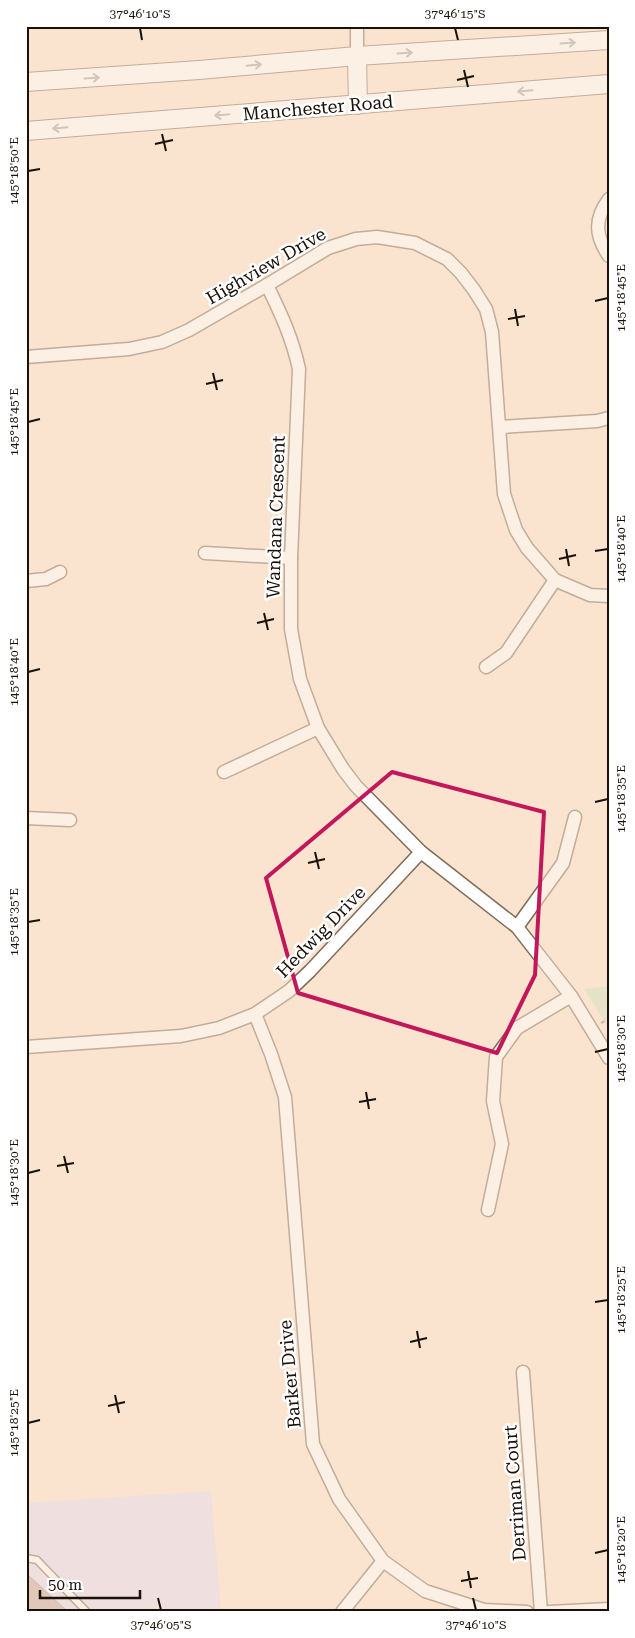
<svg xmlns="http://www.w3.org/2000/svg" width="635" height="1638" font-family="'Roboto Serif',serif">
<rect width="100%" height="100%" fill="#fae4cf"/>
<!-- commercial -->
<path fill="#e2daf0" d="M211,1491L221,1612H26V1503Z"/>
<!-- green -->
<path fill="#cadfbf" d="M609,986V1028L584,989Z"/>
<!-- building -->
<path fill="#c3a4a0" stroke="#a18380" d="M26,1573L68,1612H26Z"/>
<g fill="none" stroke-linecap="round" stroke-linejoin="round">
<!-- lane casing -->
<g stroke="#7e6b58" stroke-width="9">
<path id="lane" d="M26,1558L37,1560L87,1612"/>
</g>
<!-- street casing -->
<g stroke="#7e6b58" stroke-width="15">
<g id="street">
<path d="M357,26V56"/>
<path d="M609,199C594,219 595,236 609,256"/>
<path d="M267,285C281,314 292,337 299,369L291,558V629L300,679L318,728L343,769L356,786L421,852L517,927L571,996L609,1058"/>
<path d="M26,357L129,349L162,342L189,330L267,285L328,248L356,239L377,237L415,243L447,259L461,273L474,290L486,309L492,332L504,494L516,530L527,548L555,580L590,595L609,596"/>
<path d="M500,427L597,421L609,418"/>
<path d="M205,553L291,558"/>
<path d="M26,581L46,579L60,572"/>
<path d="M486,667L506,653L555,580"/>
<path d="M224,772L318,728"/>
<path d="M26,818L70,820"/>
<path d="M517,927L563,863L575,817"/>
<path d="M255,1014L271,1054L285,1097L313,1444L339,1499L383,1561L425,1591L484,1610L527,1612"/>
<path d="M26,1047L181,1036L219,1028L255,1014L289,991L310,971L421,852"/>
<path d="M488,1210L502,1144L493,1101L496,1057L517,1028L571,996"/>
<path d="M523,1372L541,1612"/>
<path d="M342,1612L383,1561"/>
<path d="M549,1612L609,1609"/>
</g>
</g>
<!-- secondary casing -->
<g stroke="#7e6b58" stroke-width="20">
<g id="secondary">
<path d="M357,56L358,105"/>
<path d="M26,82L199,70L357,56L609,40"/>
<path d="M26,131L609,84"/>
</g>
</g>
<!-- path -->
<path stroke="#9e8e7f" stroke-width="2.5" stroke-dasharray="4 4" stroke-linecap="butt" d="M601,1023L609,1019"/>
<!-- lane -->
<use href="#lane" stroke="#fff" stroke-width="6"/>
<!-- street -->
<use href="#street" stroke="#fff" stroke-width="12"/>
<!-- secondary -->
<use href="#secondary" stroke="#fff" stroke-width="18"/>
</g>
<!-- one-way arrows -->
<defs><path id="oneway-shaft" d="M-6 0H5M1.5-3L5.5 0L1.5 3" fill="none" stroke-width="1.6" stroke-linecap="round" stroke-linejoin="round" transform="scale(1.25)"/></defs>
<g stroke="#a3a09d">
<use href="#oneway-shaft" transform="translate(568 43) rotate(-4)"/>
<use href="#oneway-shaft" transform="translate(405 53) rotate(-4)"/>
<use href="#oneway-shaft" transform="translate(254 65) rotate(-5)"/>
<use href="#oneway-shaft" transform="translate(92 78) rotate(-4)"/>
<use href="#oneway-shaft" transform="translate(525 91) rotate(175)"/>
<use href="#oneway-shaft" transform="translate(222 115) rotate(175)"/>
<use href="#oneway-shaft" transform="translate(60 128) rotate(175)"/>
</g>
<!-- marked area -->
<path d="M0 0H635V1638H0ZM392,772L544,812L535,975L497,1053L298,993L266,878Z" fill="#fae4cf" fill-opacity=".55" fill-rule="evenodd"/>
<path fill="none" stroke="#c2185b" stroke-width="4" stroke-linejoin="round" d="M392,772L544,812L535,975L497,1053L298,993L266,878Z"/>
<!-- ticks -->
<path fill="none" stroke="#19110a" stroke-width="2" d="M140,28L142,40M455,28L458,40M464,70L468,87M457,80L474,76M162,134L166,151M155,144L173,140M28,171L40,169M595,301L608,298M515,309L518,326M508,319L525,316M213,373L217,390M206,384L223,380M28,422L40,419M566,549L569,566M595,551L608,549M559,559L576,555M264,613L268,630M257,623L274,619M28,672L40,669M595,802L608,799M315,852L319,869M308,863L325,859M28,922L40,920M595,1052L608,1049M366,1092L369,1109M359,1102L376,1099M64,1156L68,1173M57,1166L74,1163M28,1173L40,1170M595,1302L608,1300M417,1331L420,1348M410,1342L427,1338M115,1395L119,1413M108,1406L125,1402M28,1423L40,1420M595,1553L608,1550M468,1571L471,1588M461,1581L478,1578M158,1598L161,1610M473,1598L476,1610"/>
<g text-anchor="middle" stroke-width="5" stroke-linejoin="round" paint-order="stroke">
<!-- street labels -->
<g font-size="18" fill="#19110a" stroke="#fff">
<text transform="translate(318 108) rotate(-5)" y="6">Manchester Road</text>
<text transform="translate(266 266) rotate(-30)" y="6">Highview Drive</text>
<text transform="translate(276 517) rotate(-88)" y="6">Wandana Crescent</text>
<text transform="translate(321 932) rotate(-46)" y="6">Hedwig Drive</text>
<text transform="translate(290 1374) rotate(-95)" y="6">Barker Drive</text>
<text transform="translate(515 1493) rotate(-94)" y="6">Derriman Court</text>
</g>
</g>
<!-- border -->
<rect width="635" height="1638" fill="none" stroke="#ffffff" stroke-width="55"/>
<!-- scale -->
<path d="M40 1590v8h100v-8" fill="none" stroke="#19110a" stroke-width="2.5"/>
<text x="48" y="1590" font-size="15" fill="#19110a" stroke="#ffffff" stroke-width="4" paint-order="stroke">50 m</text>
<rect x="28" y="28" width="580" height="1582" fill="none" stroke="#19110a" stroke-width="2"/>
<g font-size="12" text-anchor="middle" fill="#19110a">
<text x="140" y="18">37°46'10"S</text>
<text x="455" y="18">37°46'15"S</text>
<text transform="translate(14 171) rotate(-90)" y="4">145°18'50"E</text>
<text transform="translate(621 298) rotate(-90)" y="4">145°18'45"E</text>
<text transform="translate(14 422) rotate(-90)" y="4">145°18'45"E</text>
<text transform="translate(621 549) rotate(-90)" y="4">145°18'40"E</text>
<text transform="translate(14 672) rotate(-90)" y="4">145°18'40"E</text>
<text transform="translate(621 799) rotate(-90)" y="4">145°18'35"E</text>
<text transform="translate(14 922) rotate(-90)" y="4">145°18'35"E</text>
<text transform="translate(621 1049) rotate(-90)" y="4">145°18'30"E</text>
<text transform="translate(14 1173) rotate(-90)" y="4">145°18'30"E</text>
<text transform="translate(621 1300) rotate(-90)" y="4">145°18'25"E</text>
<text transform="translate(14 1423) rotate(-90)" y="4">145°18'25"E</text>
<text transform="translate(621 1550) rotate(-90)" y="4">145°18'20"E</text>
<text x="161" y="1629">37°46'05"S</text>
<text x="476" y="1629">37°46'10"S</text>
</g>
</svg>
